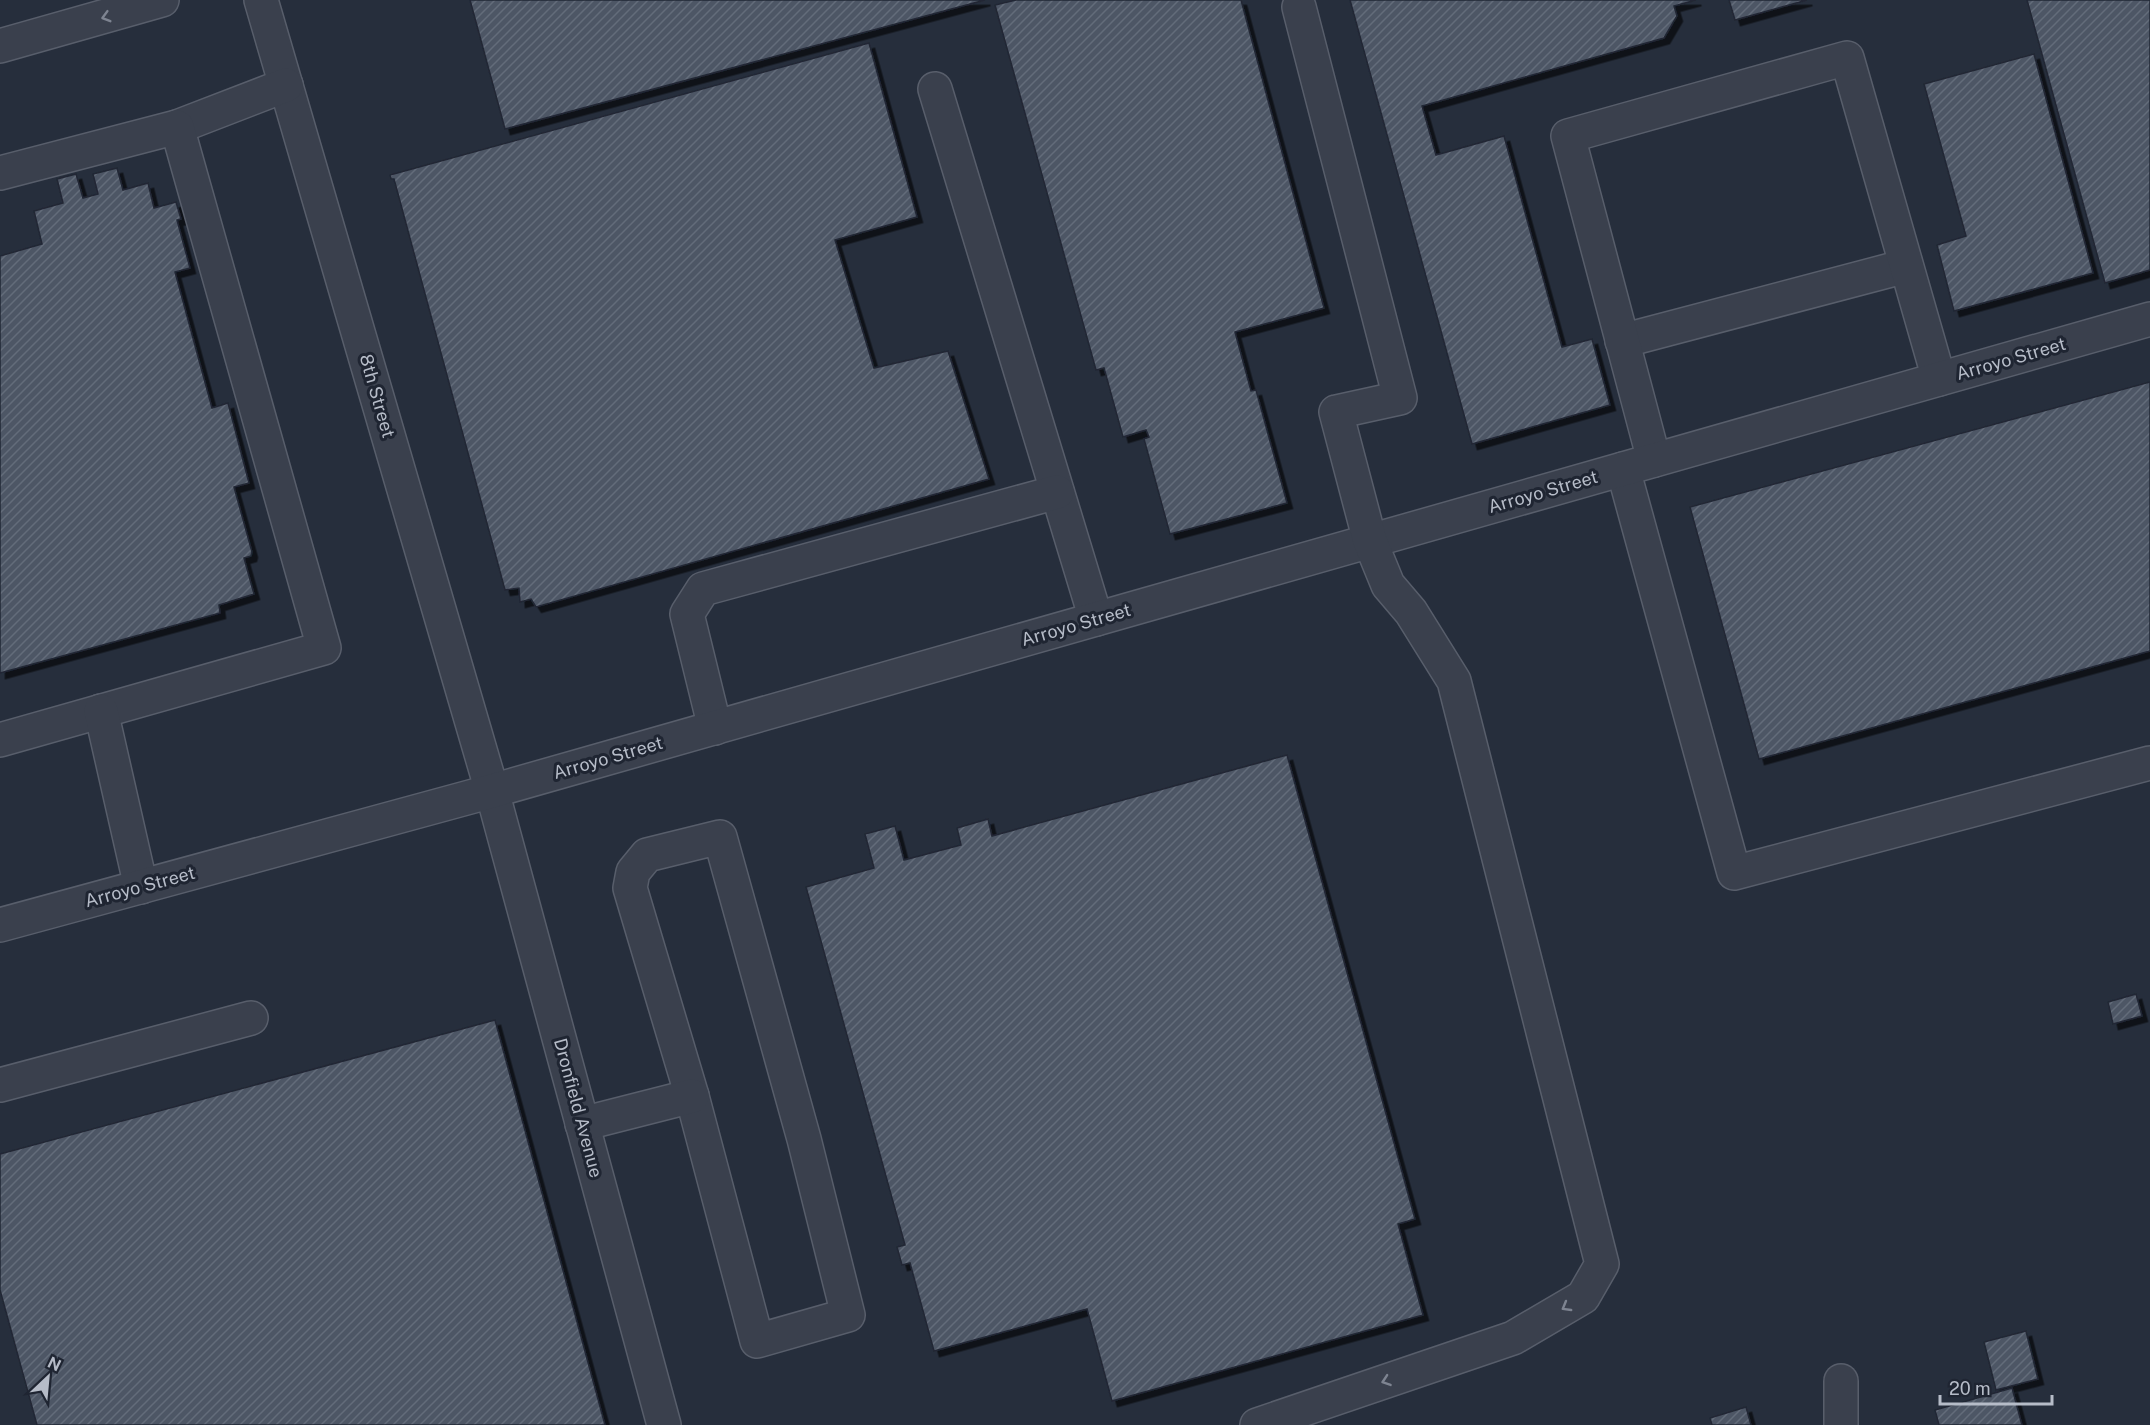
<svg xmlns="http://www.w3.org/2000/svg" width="2150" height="1425" font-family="'Public Sans',sans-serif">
<defs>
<pattern id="building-hatch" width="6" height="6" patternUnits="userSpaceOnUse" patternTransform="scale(1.5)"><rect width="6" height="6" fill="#4d5665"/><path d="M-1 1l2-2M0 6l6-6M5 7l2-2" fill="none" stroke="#646c7a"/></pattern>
<filter id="shadow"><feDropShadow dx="5.5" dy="5.5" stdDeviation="0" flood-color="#0009"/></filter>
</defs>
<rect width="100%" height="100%" fill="#262e3c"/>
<!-- building -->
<g fill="url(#building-hatch)" stroke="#212734" stroke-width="1.5" filter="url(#shadow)">
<path d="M470,0H985L505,129Z"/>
<path d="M1016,0H1241L1324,308L1235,332L1251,391L1256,390L1287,503L1170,534L1144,439L1149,437L1146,430L1123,437L1104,368L1096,370L995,5Z"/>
<path d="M1350,0H1696L1674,6L1677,16L1664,38L1422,106L1436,155L1504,136L1562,347L1592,339L1610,405L1472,444Z"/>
<path d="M1729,0H1807L1735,20Z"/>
<path d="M2027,0H2150V270L2105,283Z"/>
<path d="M869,43L917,217L835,240L874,368L948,351L989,479L536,607L531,599L520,602L519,588L505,590L394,179H391L390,175Z"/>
<path d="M2034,54L2093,273L1954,311L1937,245L1966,236L1924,84Z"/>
<path d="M117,168L123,190L148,183L154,208L176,202L181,219L177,220L190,268L175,272L212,408L228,403L249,483L234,487L252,552L251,556L244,558L254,594L219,605L220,613L0,673V256L42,244L34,211L63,203L57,179L76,174L83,198L98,194L93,174Z"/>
<path d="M2150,382V651L1759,759L1690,507Z"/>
<path d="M1287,755L1415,1219L1398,1224L1423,1315L1112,1401L1087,1309L934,1351L910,1263L902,1265L897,1247L905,1245L806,887L874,868L865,834L895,826L904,860L961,845L957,828L988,819L992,836Z"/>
<path d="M2136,994L2142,1016L2113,1024L2108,1002Z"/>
<path d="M495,1020L605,1425H37L0,1290V1154Z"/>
<path d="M2026,1331L2038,1379L1996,1390L1984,1342Z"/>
<path d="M2012,1388L2022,1425H1939L1935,1410Z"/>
<path d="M1746,1407L1751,1425H1712L1710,1418Z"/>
</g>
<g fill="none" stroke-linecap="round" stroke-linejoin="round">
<!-- minor casing -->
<g stroke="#585e6b" stroke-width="36">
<g id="minor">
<path d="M261,0L492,791L664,1425"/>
<path d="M0,46L162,0"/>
<path d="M935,89L1096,619"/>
<path d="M177,127L286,85"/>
<path d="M0,173L177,127L324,648L0,740"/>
<path d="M1622,341L1906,266"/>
<path d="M1654,460L1568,136L1847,58L1939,379"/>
<path d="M1623,469L1734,873L2150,763"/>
<path d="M101,711L141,887"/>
<path d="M715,728L687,614L703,589L1057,492"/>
<path d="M720,837L804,1139L848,1315L757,1341L692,1096L630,888L633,872L647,855Z"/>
<path d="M0,925L492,791L2150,319"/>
<path d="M0,1085L251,1018"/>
<path d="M582,1124L692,1096"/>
<path d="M1257,1425L1513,1338L1583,1297L1602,1264L1454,681L1411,612L1388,585L1370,541L1336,412L1400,398L1299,7"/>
<path d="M1841,1425V1381"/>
</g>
</g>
<!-- minor -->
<use href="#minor" stroke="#3a404d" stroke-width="33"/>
</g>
<!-- one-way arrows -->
<defs><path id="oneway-chevron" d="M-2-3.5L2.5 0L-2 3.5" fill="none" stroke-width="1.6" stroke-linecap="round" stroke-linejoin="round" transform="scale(1.5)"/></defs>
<g stroke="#7e8491">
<use href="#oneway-chevron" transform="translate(106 17) rotate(164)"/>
<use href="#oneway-chevron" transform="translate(1566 1307) rotate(150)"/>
<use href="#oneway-chevron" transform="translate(1386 1381) rotate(161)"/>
</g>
<g text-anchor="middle" stroke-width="6" stroke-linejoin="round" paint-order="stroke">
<!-- street labels -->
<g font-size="18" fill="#b6bcc8" stroke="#1f2532">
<text transform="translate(2011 359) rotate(-16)" y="6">Arroyo Street</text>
<text transform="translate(377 396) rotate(74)" y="6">8th Street</text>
<text transform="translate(1543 492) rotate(-16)" y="6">Arroyo Street</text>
<text transform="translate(1076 625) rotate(-16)" y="6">Arroyo Street</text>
<text transform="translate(608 758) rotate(-16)" y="6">Arroyo Street</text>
<text transform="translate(140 887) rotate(-15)" y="6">Arroyo Street</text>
<text transform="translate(578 1108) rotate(75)" y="6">Dronfield Avenue</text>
</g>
</g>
<!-- north arrow -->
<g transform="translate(48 1377) rotate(26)" stroke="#1f2532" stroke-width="4.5" paint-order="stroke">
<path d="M0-4.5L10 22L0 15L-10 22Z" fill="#b6bcc8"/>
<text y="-9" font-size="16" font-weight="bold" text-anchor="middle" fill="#b6bcc8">N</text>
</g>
<!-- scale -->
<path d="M1940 1395v9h112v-9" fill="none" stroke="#b6bcc8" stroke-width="3"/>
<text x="1949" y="1395" font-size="18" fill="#b6bcc8" stroke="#1f2532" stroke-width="4.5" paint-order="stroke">20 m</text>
</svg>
